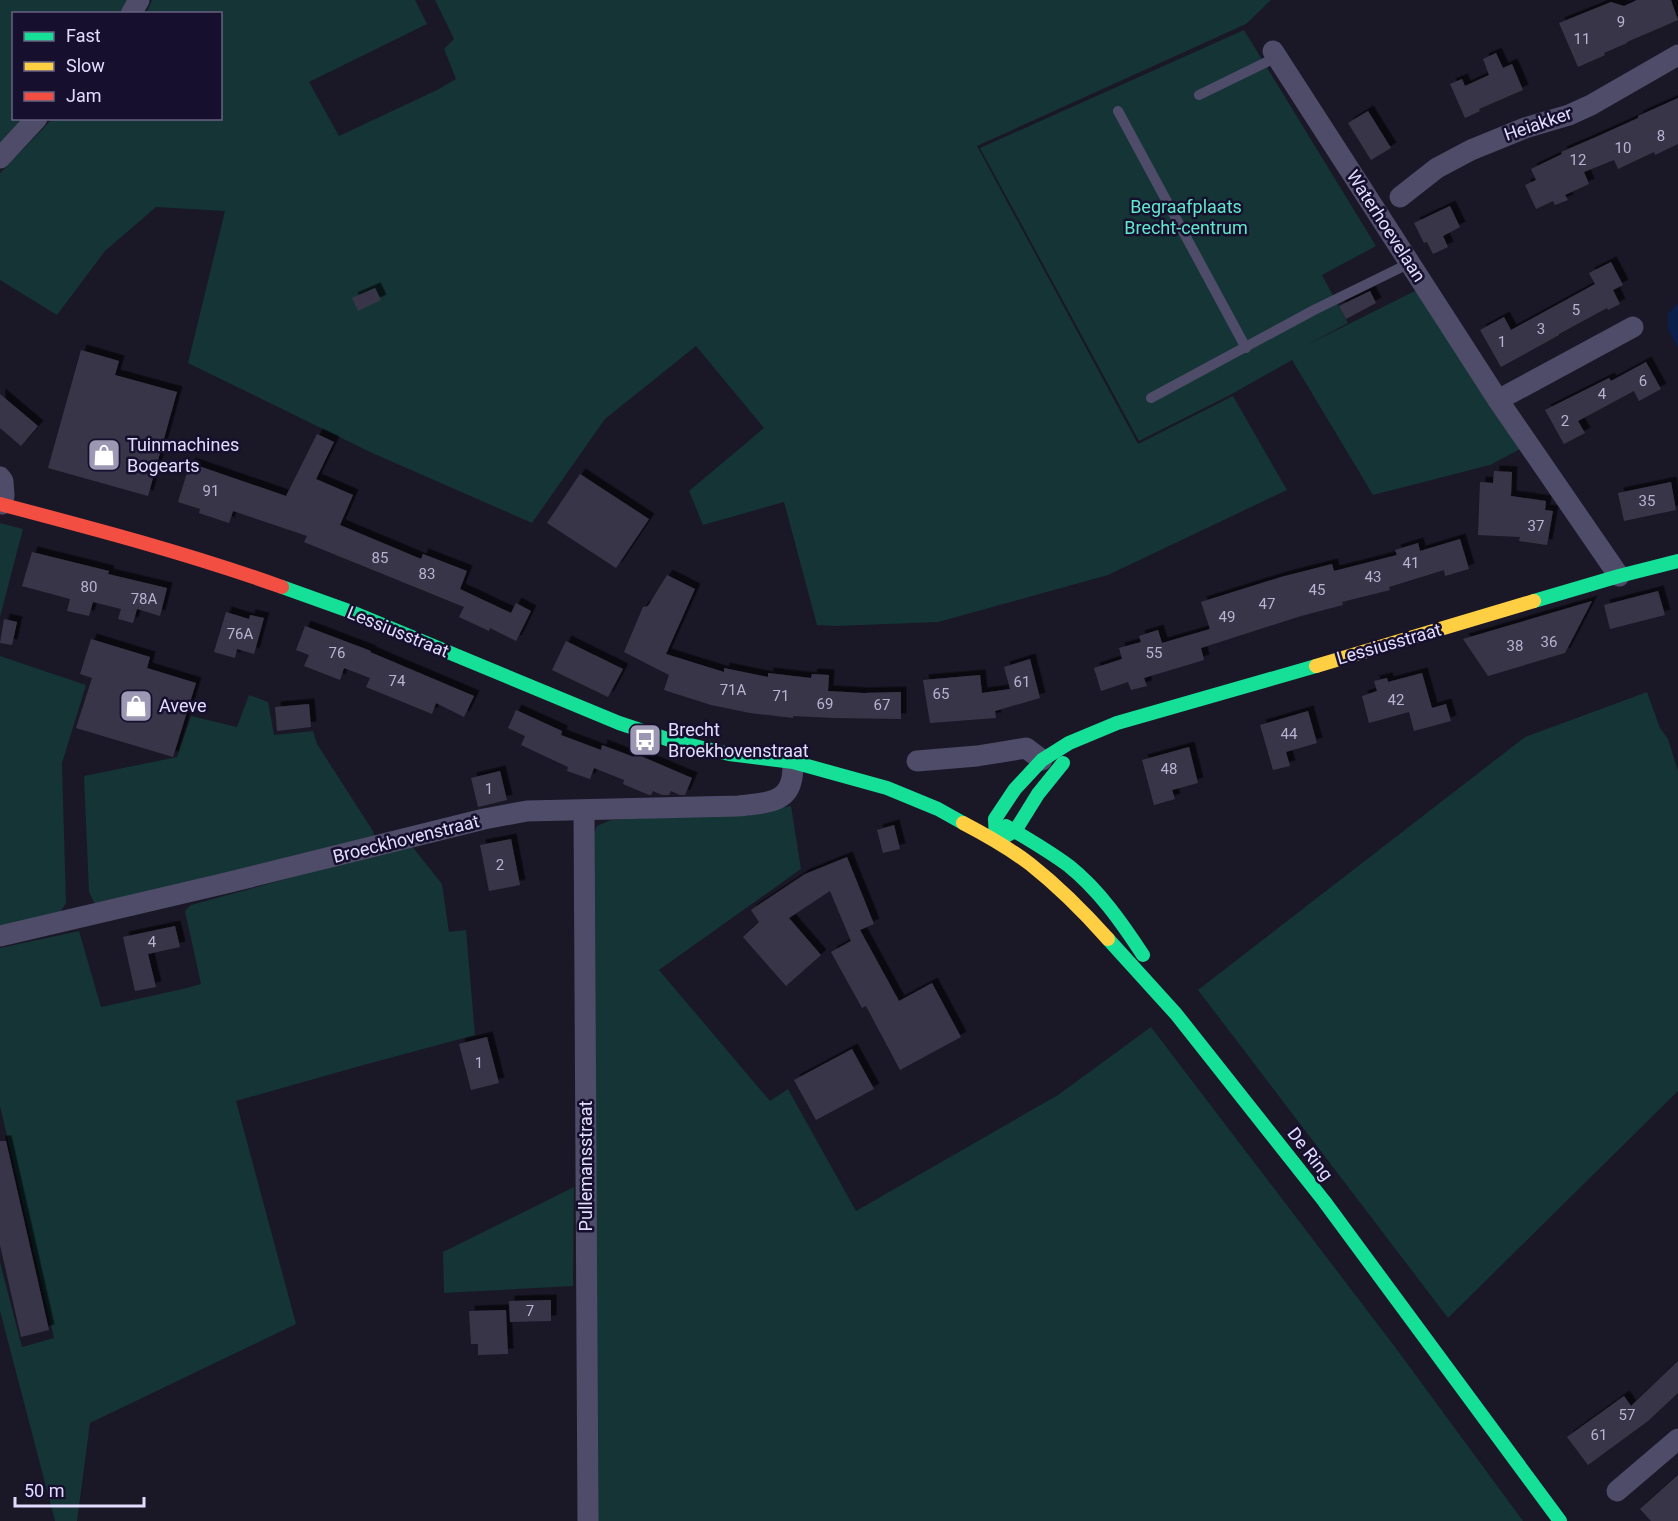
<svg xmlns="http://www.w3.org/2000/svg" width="1678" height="1521" font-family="Roboto,sans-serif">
<defs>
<filter id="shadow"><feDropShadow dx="5.5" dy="-5.5" stdDeviation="0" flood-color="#0009"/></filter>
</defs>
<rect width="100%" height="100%" fill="#1a1727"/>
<!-- green -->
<g fill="#143436">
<path d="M0,0H129L119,13L14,14V118L24,119L0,145Z"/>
<path d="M152,0H415L427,24L309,82L339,136L437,90L456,79L444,49L454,39L435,0H1271L1246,24L977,146L1138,444L1233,396L1287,490L1108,575L938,622L837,626L817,625L784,502L703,525L689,491L764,428L696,346L605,419L532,523L370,452L188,363L225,211L156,207L105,251L57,315L0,280V173L52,119L220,118V14L146,13Z"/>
<path d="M1244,30L1376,246L1322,275L1348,323L1305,346L1421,288L1522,448L1490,465L1373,495L1292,360L1230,395L1139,441L980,148Z"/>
<path d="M0,523L23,529L0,617Z"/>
<path d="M0,656L86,685L62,763L66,903L59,914L0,928Z"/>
<path d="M1647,692L1660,728L1668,739L1678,771V1091L1448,1318L1198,990L1525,737Z"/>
<path d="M249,695L268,702L274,735L313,731L317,744L373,831L375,840L100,905L94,902L89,892L84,776L177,757L191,716L237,727Z"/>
<path d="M791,806L801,869L659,970L770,1101L788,1089L856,1211L1058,1095L1151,1027L1395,1347L1523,1521H595L590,843L597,826L611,820L748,813Z"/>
<path d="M411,845L442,884L449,932L466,930L475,1035L360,1066L236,1101L296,1324L90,1423L77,1521H55L0,1311V1262L22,1347L54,1338L0,1106V948L79,931L101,1007L187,988L201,984L185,911L191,905Z"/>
<path d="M574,1187L573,1286L444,1293L443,1252Z"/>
</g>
<!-- water -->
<path fill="#0a1f4b" d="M1678,303V348L1668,329V314Z"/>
<!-- building -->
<g fill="#393648" filter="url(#shadow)">
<path d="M1637,0H1671L1678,20L1627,42V43L1604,53L1605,55L1578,67L1559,23L1611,2L1624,6Z"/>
<path d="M1496,53L1503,68L1512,64L1523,90L1479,109L1480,111L1465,118L1450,84L1462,79L1465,86L1489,75L1483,59Z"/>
<path d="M1678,98V144L1655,155L1654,152L1618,169L1614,160L1584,172L1589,184L1565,195L1568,200L1555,205L1553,201L1536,209L1525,185L1536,180L1531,169L1562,154L1561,152L1596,137L1638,118V116Z"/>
<path d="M1368,111L1391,148L1371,160L1348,123Z"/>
<path d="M1450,206L1460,227L1443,236L1448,247L1433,254L1427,242L1424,243L1414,223Z"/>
<path d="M1611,262L1623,285L1613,290L1620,304L1608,310L1607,308L1559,334V335L1501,367L1480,330L1504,317L1511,330L1595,284L1589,273Z"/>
<path d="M375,288L381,300L358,311L352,298Z"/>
<path d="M1370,291L1376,303L1346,319L1339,306Z"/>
<path d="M81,350L119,361L115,375L177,392L148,496L48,468Z"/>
<path d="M1646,362L1661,389L1639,401L1634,391L1578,421L1585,433L1564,444L1545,410L1609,378L1611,381Z"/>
<path d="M0,394L38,426L21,446L0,428Z"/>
<path d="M317,434L334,442L316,479L353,495L340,525L421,559L423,554L467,571L460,589L511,613L516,603L531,611L516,641L490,628L489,631L459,617L464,607L304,542L307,536L233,511L229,523L199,513L200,509L178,502L190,463L286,496Z"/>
<path d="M1494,471L1512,472L1511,496L1546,501L1545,510L1553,511L1547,545L1519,541L1520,537L1478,535L1480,482L1493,483Z"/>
<path d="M580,474L649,519L616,568L547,523Z"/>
<path d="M1671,482L1676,510L1624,521L1618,493Z"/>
<path d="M1460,539L1469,569L1445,576L1444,570L1389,587L1390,590L1342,602L1343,605L1301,616L1201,648L1204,660L1144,678L1147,686L1131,690L1128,682L1101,691L1094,668L1122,659L1119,648L1141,642L1139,636L1158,630L1162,643L1210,629L1201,602L1281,577L1332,564L1334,571L1397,555L1395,550L1418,543L1420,551Z"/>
<path d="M32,552L109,571L108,574L167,588L160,616L137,609L133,623L118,619L121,609L93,602L89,616L67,611L70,599L22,586Z"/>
<path d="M667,575L695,589L666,654L724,672V668L768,677V673L811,678L812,674L829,675L828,691L863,693L901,692V719L835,718L793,716V718L750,713L711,705L664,690L669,675L624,652L643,607L648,606Z"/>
<path d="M1658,591L1665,615L1610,629L1604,605Z"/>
<path d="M1592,601L1565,653L1488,676L1463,639Z"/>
<path d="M226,612L249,619L250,615L264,618L254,654L237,649L235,658L214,652Z"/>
<path d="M4,619L17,622L12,645L0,643Z"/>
<path d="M305,626L371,651L370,652L474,696L464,717L436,703L432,714L366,687L370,678L344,668L340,680L304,666L309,655L296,650Z"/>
<path d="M91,639L150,657L147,668L196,683L173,757L76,728L92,678L80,674Z"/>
<path d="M566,641L623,669L608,697L552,670Z"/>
<path d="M1030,659L1040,698L995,711L996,718L930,723L923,680L980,675L982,693L1010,689L1004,667Z"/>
<path d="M1422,673L1432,708L1446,704L1451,721L1414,731L1409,712L1369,723L1362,696L1377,691L1374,681L1387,678L1388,682Z"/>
<path d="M309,704L311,727L277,731L275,707Z"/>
<path d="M516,710L562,731L561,735L601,750L602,745L634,757L636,754L692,778L685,795H680L671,791L669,795H662L653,791L651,795H649L623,784L624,780L594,768L590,779L567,771L568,767L521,745L525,736L508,728Z"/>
<path d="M1308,711L1317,743L1286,752L1290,766L1273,770L1260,725Z"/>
<path d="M1189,747L1198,783L1172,790L1175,799L1154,805L1142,760Z"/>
<path d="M500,771L507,800L478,807L471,778Z"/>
<path d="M894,825L900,849L883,853L877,830Z"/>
<path d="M511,839L520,885L489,891L480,845Z"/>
<path d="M847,857L874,924L860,930L899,1001L932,983L961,1037L900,1070L866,1006L862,1008L831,952L851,941L830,891L789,918L821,955L786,986L743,937L759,922L751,910L805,874Z"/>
<path d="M175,926L180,947L148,954L156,987L135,991L123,937Z"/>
<path d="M487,1037L499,1083L471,1090L459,1044Z"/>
<path d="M852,1049L874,1089L816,1120L794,1080Z"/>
<path d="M0,1141H6L49,1330L21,1337L0,1245Z"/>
<path d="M551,1300V1321L510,1322L509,1301Z"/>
<path d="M506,1310L508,1354L478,1355V1344H471L469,1311Z"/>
<path d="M1678,1361V1393L1648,1421L1588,1465L1567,1437L1624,1396L1631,1406Z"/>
<path d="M1678,1475V1521H1651L1640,1509Z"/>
</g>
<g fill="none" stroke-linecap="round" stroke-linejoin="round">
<!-- lane -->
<g stroke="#4e4c68" stroke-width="10">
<path d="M1199,95L1277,57"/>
<path d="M1118,111L1246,348"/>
<path d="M1151,398L1314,310L1410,263"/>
</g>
<!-- street -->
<g stroke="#4e4c68" stroke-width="21">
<path d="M131,14L139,0"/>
<path d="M1273,51L1498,400L1619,576"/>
<path d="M0,158L37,118"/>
<path d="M1400,197L1437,168L1471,150L1525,128L1569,115L1591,105L1678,55"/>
<path d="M1498,400L1633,327"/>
<path d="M0,477L3,481L4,496L2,504"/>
<path d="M917,761L977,756L1026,748L1042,760"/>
<path d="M584,811L588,1521"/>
<path d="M0,936L226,883L484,819L527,811L739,806C758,803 785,805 791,782C793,776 793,768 793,762"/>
<path d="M1617,1491L1678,1439"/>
</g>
<!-- fast -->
<g stroke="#16e098" stroke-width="14">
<path d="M282,587L349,611L619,723L673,741L729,754L793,762L887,788L938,809L963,823"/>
<path d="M1534,601L1619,576L1678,561"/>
<path d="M1006,826C1028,839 1049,851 1069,866C1099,890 1122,923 1143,955"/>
<path d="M1000,839L1015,831L1038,794L1063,763"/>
<path d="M996,841L995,819L1015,789L1042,760L1069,743L1117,723L1316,666"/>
<path d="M1108,939L1176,1014L1324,1201L1560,1521"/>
</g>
<!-- slow -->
<g stroke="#ffcf43" stroke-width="14">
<path d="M1316,666L1534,601"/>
<path d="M963,823C986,835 1009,848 1030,864C1059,887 1084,912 1108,939"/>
</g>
<!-- jam -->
<path stroke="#f24e42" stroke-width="14" d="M0,504C95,529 190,554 282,587"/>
</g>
<!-- icons -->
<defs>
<g id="shop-square" transform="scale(1.725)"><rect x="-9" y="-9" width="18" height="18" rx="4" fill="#9c98b3" stroke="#16102e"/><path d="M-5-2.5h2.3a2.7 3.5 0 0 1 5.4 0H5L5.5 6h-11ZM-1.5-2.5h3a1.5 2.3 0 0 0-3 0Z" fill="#fff"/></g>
<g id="bus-square" transform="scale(1.725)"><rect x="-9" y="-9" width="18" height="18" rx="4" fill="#9c98b3" stroke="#16102e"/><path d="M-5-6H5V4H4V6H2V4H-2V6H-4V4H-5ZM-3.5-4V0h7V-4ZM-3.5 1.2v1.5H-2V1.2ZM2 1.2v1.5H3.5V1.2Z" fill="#fff"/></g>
</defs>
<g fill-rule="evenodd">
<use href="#shop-square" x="104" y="455"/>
<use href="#shop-square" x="136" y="706"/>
<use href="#bus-square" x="645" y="740"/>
</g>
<g text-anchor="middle" stroke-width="5" stroke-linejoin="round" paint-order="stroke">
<!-- number labels -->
<g font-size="15" fill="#b8b3d1">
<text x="1621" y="27">9</text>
<text x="1582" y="44">11</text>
<text x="1661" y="141">8</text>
<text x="1623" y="153">10</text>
<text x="1578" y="165">12</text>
<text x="1576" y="315">5</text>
<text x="1541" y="334">3</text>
<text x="1502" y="347">1</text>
<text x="1643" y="386">6</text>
<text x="1602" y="399">4</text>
<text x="1565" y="426">2</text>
<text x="211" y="496">91</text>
<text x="1647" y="506">35</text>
<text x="1536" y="531">37</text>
<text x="380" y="563">85</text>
<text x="1411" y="568">41</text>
<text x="427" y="579">83</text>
<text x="1373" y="582">43</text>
<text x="89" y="592">80</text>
<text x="1317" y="595">45</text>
<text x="144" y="604">78A</text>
<text x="1267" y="609">47</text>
<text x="1227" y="622">49</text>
<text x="240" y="639">76A</text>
<text x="1549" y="647">36</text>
<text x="1515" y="651">38</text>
<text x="337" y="658">76</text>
<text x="1154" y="658">55</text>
<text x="397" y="686">74</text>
<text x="1022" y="687">61</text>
<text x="733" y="695">71A</text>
<text x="941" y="699">65</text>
<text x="781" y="701">71</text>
<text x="1396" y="705">42</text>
<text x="825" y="709">69</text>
<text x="882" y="710">67</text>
<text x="1289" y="739">44</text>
<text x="1169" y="774">48</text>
<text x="489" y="794">1</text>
<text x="500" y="870">2</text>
<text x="152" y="947">4</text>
<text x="479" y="1068">1</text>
<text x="530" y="1316">7</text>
<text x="1627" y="1420">57</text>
<text x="1599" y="1440">61</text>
</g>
<!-- street labels -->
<g font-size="18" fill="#e2ddff" stroke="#16102e">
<text transform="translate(1538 124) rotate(-19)" y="6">Heiakker</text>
<text transform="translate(1386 226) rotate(57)" y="6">Waterhoevelaan</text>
<text transform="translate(398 632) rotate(22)" y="6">Lessiusstraat</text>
<text transform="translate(1389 644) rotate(-16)" y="6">Lessiusstraat</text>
<text transform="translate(406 839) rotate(-14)" y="6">Broeckhovenstraat</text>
<text transform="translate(1310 1154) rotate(52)" y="6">De Ring</text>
<text transform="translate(586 1166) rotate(-90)" y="6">Pullemansstraat</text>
</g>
<!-- park labels -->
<g font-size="18" fill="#61e7ca" stroke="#16102e">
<text x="1186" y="213">Begraafplaats<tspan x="1186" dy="21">Brecht-centrum</tspan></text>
</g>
<!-- poi labels -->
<g font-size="18" fill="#e2ddff" stroke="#16102e" text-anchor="start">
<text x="127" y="451">Tuinmachines<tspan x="127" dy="21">Bogearts</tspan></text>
<text x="159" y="712">Aveve</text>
<text x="668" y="736">Brecht<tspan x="668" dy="21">Broekhovenstraat</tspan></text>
</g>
</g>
<!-- legend -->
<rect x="12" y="12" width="210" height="108" fill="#16102e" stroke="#686282" stroke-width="1.5"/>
<rect x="24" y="32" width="30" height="9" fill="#16e098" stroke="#686282" stroke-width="1.5"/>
<text x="66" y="42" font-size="18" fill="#e2ddff">Fast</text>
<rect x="24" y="62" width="30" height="9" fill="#ffcf43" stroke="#686282" stroke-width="1.5"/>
<text x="66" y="72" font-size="18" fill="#e2ddff">Slow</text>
<rect x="24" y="92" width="30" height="9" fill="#f24e42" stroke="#686282" stroke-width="1.5"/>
<text x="66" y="102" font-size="18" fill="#e2ddff">Jam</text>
<!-- scale -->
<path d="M15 1497v9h129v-9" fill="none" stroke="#e2ddff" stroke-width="3"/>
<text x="24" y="1497" font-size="18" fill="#e2ddff" stroke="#16102e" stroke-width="4.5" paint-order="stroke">50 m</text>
</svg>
